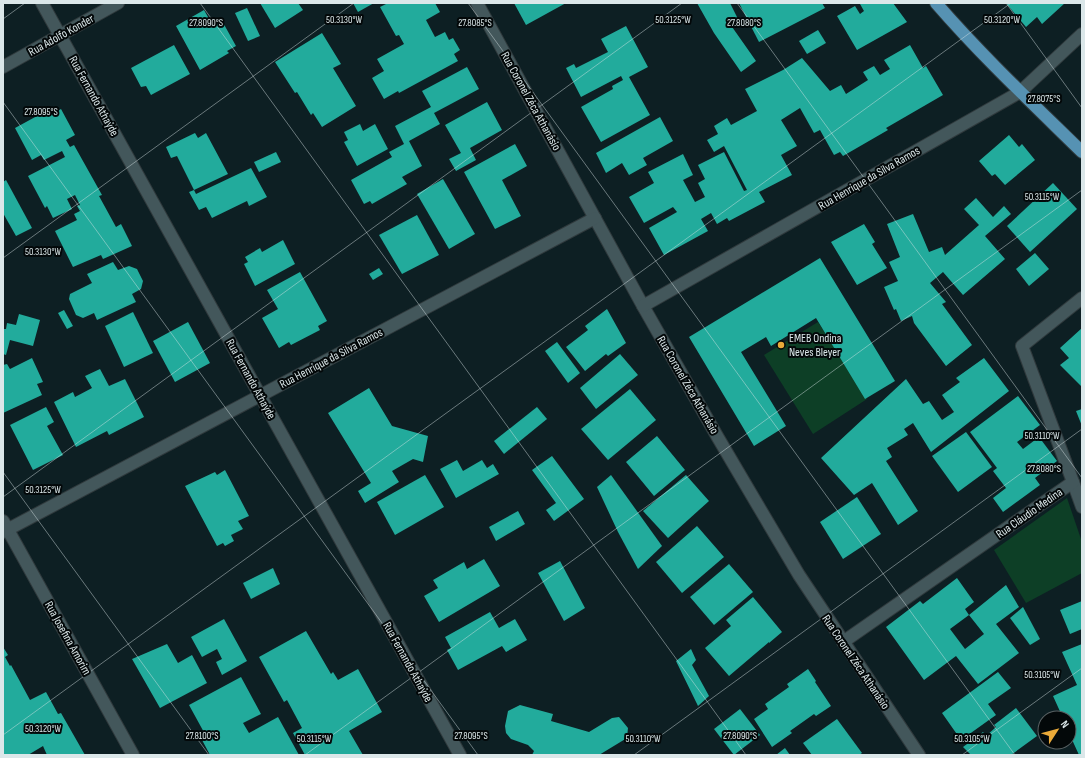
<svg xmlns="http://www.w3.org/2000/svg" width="1085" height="758" font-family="'Sofia Sans Condensed',sans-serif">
<rect width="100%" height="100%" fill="#0d1f23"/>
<!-- green -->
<g fill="#0d3f26">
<path d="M818,322L867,399L813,434L764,355Z"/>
<path d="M1067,498L1082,542V573L1026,603L994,550Z"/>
</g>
<!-- building -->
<g fill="#22ab9c">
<path d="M260,3H298L303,10L275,28Z"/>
<path d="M353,3H374L358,12Z"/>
<path d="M388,3H435L440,12L426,20L435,37L445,32L449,40L453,38L460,50L454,54L458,61L399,93L398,91L384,99L372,78L384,71L377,59L404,44L399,35L396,36L380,7Z"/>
<path d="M514,3H566L526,25Z"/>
<path d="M697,3H730L738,19L730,24L756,61L741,72L714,33Z"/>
<path d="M739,3H822L825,8L759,42Z"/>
<path d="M861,3H893L907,22L857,50L837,16L855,6L860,14L864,11L860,4Z"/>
<path d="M1006,3H1065L1042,24L1037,17L1026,27Z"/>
<path d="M247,8L260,36L248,41L235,13Z"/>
<path d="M204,10L212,24L221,19L236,46L227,51L229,53L200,70L176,26Z"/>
<path d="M626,26L648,67L629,77L650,115L601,142L581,107L613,89L612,86L623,80L621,76L581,97L566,68L574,64L576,68L608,52L601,39Z"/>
<path d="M818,30L826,43L807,54L799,41Z"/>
<path d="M322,33L341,64L333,68L356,106L322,127L313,113L311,115L297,92L295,93L275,62Z"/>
<path d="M174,45L190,74L151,95L146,86L141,87L131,68Z"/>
<path d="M910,45L923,68L926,66L943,95L886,128L888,130L843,156L840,152L834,155L820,130L814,133L800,108L781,120L797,146L781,155L792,175L759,192L765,202L729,221L727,218L717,224L711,213L701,219L708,231L664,255L649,228L677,212L673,207L644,223L629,197L654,183L648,172L683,154L693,175L683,180L695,202L705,197L698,183L705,179L698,165L724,152L744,191L747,190L724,146L714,152L707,140L718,134L714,126L727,118L731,125L757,111L745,89L783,70L802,58L830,91L841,85L846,94L868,80L863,72L874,66L880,75L890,69L884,60Z"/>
<path d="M467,67L479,89L434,113L440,124L409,141L422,166L402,177L407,184L372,204L370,201L364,204L351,180L392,157L389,152L404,144L395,126L431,107L422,91Z"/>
<path d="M487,102L502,130L470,148L476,160L456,171L449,159L461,153L445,125Z"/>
<path d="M61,109L75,135L66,140L70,147L74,145L102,195L99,196L116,227L121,224L132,246L103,259L101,255L73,267L55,231L77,220L74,214L80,211L77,206L80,205L75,195L67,199L72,209L53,218L47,206L45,208L28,176L65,157L62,151L44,160L41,155L32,160L15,128L48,110L50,115Z"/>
<path d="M660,117L673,141L643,158L647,165L629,175L622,163L606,173L596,153Z"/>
<path d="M360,124L363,131L375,124L388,149L357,166L344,142L348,140L344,132Z"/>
<path d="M195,133L198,138L206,133L228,174L194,190L177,156L171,158L166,147Z"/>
<path d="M1009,135L1019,147L1022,144L1035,160L1005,185L995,174L992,176L979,161Z"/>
<path d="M515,144L527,166L502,180L521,216L495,229L464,172Z"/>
<path d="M276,152L281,162L259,172L254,162Z"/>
<path d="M251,168L267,197L249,206L247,201L212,218L206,207L199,210L189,192L194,190L196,194Z"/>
<path d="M443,179L475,234L449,249L417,194Z"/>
<path d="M6,180L32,228L16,236L3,213V182Z"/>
<path d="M1053,183L1077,209L1030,252L1007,226Z"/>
<path d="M976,198L993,217L1004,206L1011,214L985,236L1005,259L963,295L943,272L930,283L946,302L942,304L972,345L946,366L914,323L912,316L901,321L896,309L894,310L884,287L898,281L889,262L900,257L887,224L913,214L929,252L942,247L945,255L979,225L964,209Z"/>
<path d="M417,215L439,255L402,274L379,235Z"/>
<path d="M864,224L875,242L872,244L887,268L857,285L831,242Z"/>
<path d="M283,240L295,264L255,286L244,264L248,262L245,257L260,248L262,252Z"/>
<path d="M1035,253L1049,269L1029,286L1016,269Z"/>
<path d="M820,258L895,381L865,399L816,318L771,346L766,337L741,352L786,426L754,446L689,337Z"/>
<path d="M113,262L118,270L129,266L137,269L143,281L141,289L132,294L136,302L97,320L94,313L83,318L76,315L69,299L70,294L92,283L87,274Z"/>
<path d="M379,268L383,274L373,280L369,274Z"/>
<path d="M300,272L327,321L318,326L320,330L291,345L289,342L279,348L262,318L278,309L267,290Z"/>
<path d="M607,309L626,343L608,356L606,354L585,371L566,347L588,330L585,326Z"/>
<path d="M64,310L73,326L67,329L58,313Z"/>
<path d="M133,312L153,353L124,367L105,326Z"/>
<path d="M19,314L40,320L33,346L10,340L6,355L3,354V329H6L7,323L16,325Z"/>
<path d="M188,322L210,363L175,382L153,341Z"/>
<path d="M1082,328V387L1060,365L1069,358L1060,348Z"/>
<path d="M557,342L580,373L568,383L545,351Z"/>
<path d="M620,354L638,375L596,409L580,388Z"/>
<path d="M32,358L43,382L37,384L42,395L3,413V365L7,364L10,369Z"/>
<path d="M984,358L1009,391L931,452L913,423L904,429L908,435L887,448L892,457L886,461L918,511L898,525L872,483L854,495L821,458L906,379L923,404L929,401L942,420L954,412L942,395L960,382L956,378Z"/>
<path d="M100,369L109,386L125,379L144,417L109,435L107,431L76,447L54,402L73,392L75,397L92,388L85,376Z"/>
<path d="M369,388L392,426L428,436L423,462L413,459L392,471L399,482L365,503L358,491L371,483L328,413Z"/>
<path d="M630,389L656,420L608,460L581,429Z"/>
<path d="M1018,396L1040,425L1017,442L1023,449L1039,437L1057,461L1035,478L1040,485L1003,512L993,498L1006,488L993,471L997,468L970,432Z"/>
<path d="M46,407L54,422L47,426L63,455L33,470L10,425Z"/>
<path d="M537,407L547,419L504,454L494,441Z"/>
<path d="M1082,409V426L1076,411Z"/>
<path d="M966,432L992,467L958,492L932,456Z"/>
<path d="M657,436L685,470L654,496L626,462Z"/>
<path d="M552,456L584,499L554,521L546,510L556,503L532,470Z"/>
<path d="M457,460L463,471L482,460L487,468L493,464L499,474L456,498L440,469Z"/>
<path d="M225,470L249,516L238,521L243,529L231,535L234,541L225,546L223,543L217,546L185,486L215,472L217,475Z"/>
<path d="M425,475L444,507L395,535L377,502Z"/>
<path d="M611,475L662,546L638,569L618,532L597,487Z"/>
<path d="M686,475L709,501L668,538L643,511Z"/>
<path d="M857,497L881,534L843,559L820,522Z"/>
<path d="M518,511L525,524L496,541L489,527Z"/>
<path d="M697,526L724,557L682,593L656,562Z"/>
<path d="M484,559L500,586L439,622L424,596L438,588L433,580L464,562L467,569Z"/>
<path d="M560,561L585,608L564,621L538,573Z"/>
<path d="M729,564L753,592L714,625L690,597Z"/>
<path d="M273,568L280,584L251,599L243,583Z"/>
<path d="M957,578L974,602L965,609L969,615L950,629L965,649L984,634L969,615L1006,585L1019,607L996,624L1019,653L978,684L956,656L924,680L886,627L920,601L923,604Z"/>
<path d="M753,597L782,632L769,643V642L729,676L705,648L731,626L726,620Z"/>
<path d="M1082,601V629L1070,634L1060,610Z"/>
<path d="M1023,607L1040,639L1030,645L1010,618Z"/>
<path d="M490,612L499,628L515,619L527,640L506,652L502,646L458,670L447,650L451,648L445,637Z"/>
<path d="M224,619L247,661L222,675L216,662L222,659L217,649L202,657L191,637Z"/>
<path d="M306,631L331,674L333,672L338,680L358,669L382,712L349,731L363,755H305L293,733L302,728L287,700L284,702L259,657Z"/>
<path d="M167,644L178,663L192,655L207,683L160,708L132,659Z"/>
<path d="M1082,644V755H1079L1069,733V718H1063L1053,696L1077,685L1062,652Z"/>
<path d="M3,647L8,655L5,657L10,666L11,665L30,700L46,692L58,714L61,713L85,755H47L43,746L28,755H3Z"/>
<path d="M691,649L696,660L692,665L709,696L698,706L676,661Z"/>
<path d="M808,669L816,681L815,682L831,706L816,716L814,714L790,731L792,733L772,747L754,719L768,709L765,704L789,687L787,684Z"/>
<path d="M998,672L1011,688L988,704L996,715L961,740L942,713Z"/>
<path d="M241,677L261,714L243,723L249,733L278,717L299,755H210L201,738L206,736L189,705Z"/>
<path d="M520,705L553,714L551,721L589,732L612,718L619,717L628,728L627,738L599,755H532L534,751L528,745L511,739L506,733L505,726L508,711Z"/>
<path d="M1016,708L1037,736L1011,755H971L963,747L983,732L986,736L996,727L994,725Z"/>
<path d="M740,709L760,735L734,755L714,729Z"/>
<path d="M837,719L862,753L859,755H812L803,743Z"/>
<path d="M785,748L790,755H776Z"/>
</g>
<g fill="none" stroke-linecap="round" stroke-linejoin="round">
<!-- minor casing -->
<g stroke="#303a3d" stroke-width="14">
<g id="minor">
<path d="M42,3L460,755"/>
<path d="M477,3L643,306L717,436L760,509L799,575L919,755"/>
<path d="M3,67L118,3"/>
<path d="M643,306L1020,92L1082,34"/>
<path d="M1073,482L1082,507"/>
<path d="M3,521L133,755"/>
<path d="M3,532L595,218"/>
<path d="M843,642L1073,482L1022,346L1082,298"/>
</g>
</g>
<!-- major casing -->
<g stroke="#303a3d" stroke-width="14">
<path id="major" d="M936,3C982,56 1032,103 1082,152"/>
</g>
<!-- minor -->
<use href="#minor" stroke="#43575b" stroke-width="12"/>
<!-- major -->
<use href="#major" stroke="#5692b3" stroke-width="12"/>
</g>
<!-- ticks -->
<path fill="none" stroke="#dbe7e9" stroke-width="1" stroke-opacity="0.45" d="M200,3L746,755M468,3L1015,755M737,3L1082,478M1006,3L1082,108M3,19L25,3M3,102L478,755M3,258L354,3M3,472L209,755M3,497L682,3M3,735L1011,3M305,755L1082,190M634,755L1082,429M962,755L1082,668"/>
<!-- markers -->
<circle fill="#eaaa39" stroke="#030809" stroke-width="1.5" cx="781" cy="345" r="4"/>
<g text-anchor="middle" stroke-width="4" stroke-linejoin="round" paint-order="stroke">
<!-- street labels -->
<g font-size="12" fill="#dbe7e9" stroke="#030809">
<text transform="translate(61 35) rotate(-29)" y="4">Rua Adolfo Konder</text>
<text transform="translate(94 96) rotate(61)" y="4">Rua Fernando Athaýde</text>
<text transform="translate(531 101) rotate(61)" y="4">Rua Coronel Zéca Athanásio</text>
<text transform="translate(869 178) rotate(-30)" y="4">Rua Henrique da Silva Ramos</text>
<text transform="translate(331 358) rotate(-28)" y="4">Rua Henrique da Silva Ramos</text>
<text transform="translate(251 379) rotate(61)" y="4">Rua Fernando Athaýde</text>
<text transform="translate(688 385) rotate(60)" y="4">Rua Coronel Zéca Athanásio</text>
<text transform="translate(1029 513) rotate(-35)" y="4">Rua Cláudio Medina</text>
<text transform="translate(68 638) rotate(61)" y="4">Rua Josefina Amorim</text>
<text transform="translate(408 662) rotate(61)" y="4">Rua Fernando Athaýde</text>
<text transform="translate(856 662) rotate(56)" y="4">Rua Coronel Zéca Athanásio</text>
</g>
<!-- poi labels -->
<g font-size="12" fill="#dbe7e9" stroke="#030809" text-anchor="start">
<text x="789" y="342">EMEB Ondina<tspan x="789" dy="14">Neves Bleyer</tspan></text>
</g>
</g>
<g font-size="10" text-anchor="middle" fill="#dbe7e9" stroke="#030809" stroke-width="4" stroke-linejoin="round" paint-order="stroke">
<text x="344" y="23">50.3130°W</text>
<text x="673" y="23">50.3125°W</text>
<text x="1002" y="23">50.3120°W</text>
<text x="206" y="26">27.8090°S</text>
<text x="475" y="26">27.8085°S</text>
<text x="744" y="26">27.8080°S</text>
<text x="1044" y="102">27.8075°S</text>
<text x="41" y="115">27.8095°S</text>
<text x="1042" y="200">50.3115°W</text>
<text x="43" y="255">50.3130°W</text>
<text x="1042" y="439">50.3110°W</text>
<text x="1044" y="472">27.8080°S</text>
<text x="43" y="493">50.3125°W</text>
<text x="1042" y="678">50.3105°W</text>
<text x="43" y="732">50.3120°W</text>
<text x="202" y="739">27.8100°S</text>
<text x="471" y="739">27.8095°S</text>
<text x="740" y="739">27.8090°S</text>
<text x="314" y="742">50.3115°W</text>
<text x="643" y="742">50.3110°W</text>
<text x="972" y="742">50.3105°W</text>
</g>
<!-- border -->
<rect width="1085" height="758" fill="none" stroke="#dbe7e9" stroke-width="8"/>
<!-- north arrow -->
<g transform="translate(1057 730) rotate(54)"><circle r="19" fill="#030809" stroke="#596163"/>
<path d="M0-3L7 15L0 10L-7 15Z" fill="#eaaa39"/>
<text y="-6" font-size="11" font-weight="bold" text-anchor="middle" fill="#dbe7e9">N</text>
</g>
</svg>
